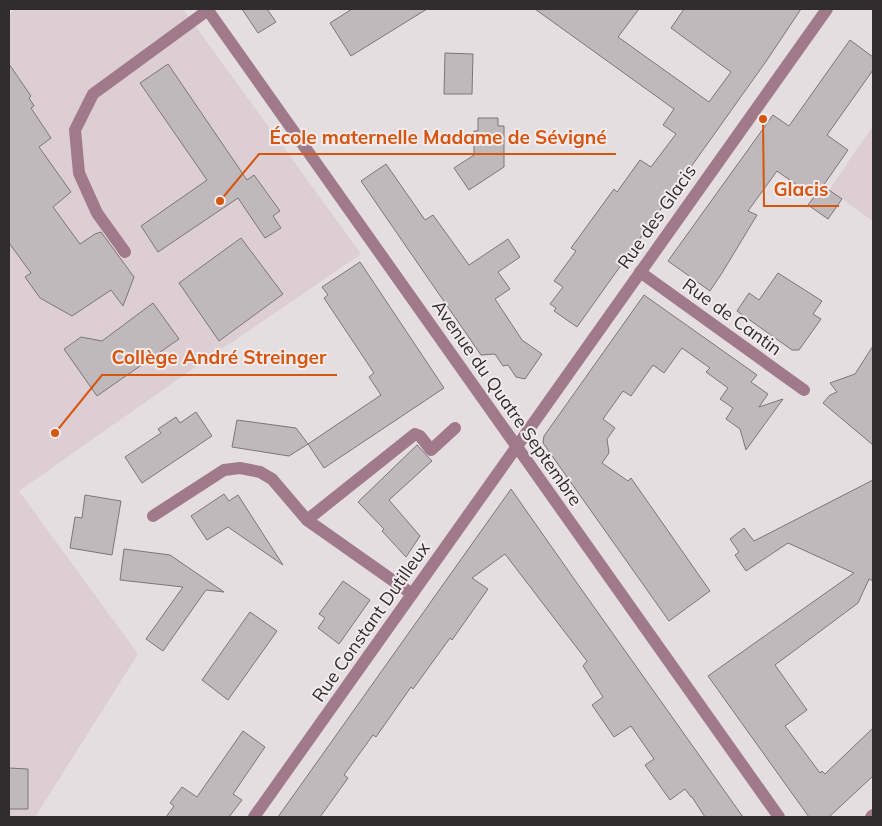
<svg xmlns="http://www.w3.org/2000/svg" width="882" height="826" font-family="Mulish,sans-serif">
<rect width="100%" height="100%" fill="#e5dee1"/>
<!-- built -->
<g fill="#ddced3">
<path d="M15,9H183L361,254L184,375L19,491L138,654L35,817H9V14Z"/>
<path d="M873,126V221L829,190Z"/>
</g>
<!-- building -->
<g fill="#c0b9bb" stroke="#7c7678">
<path d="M242,9H267L276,22L258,33Z"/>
<path d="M352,9H427L351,56L330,23Z"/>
<path d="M535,9H639L618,37L709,102L731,72L671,28L684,9H801L767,60L577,327L554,311L556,308L550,304L563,287L554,281L576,251L571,248L614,189L617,192L640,160L651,167L676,134L663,125L674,109Z"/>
<path d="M850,40L873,57V70L827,135L848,150L823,186L842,199L828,219L808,205L814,197L777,171L748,211L757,215L722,273L710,291L668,261L773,115L789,126Z"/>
<path d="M445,53L473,54L472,94H444Z"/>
<path d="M9,64L31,96L29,98L34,106L31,108L51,138L39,147L71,192L53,207L80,244L95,234L101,232L134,277L123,306L111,290L72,316L40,298L25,277L31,273L9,243Z"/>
<path d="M168,64L247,180L254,175L280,211L273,216L281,228L265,238L238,198L158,252L141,226L207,180L140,83Z"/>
<path d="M478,118H498V126H504V167L469,190L454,168L474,155V131H478Z"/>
<path d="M386,164L425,220L433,215L469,265L508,239L520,257L498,272L510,289L495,299L522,340L542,354L525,379L516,377L508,365L503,366L495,354L481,355L361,181Z"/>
<path d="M241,238L283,294L219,341L179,283Z"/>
<path d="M360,262L444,388L324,468L308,444L381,395L369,377L374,373L324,298L328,295L322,287Z"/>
<path d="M778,273L822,301L813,314L821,319L799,350H792L737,311L749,293L759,300Z"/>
<path d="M644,295L757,375L751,382L768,394L759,407L783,399L746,450L740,429L726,419L733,408L720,399L728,388L706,372L710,368L682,348L664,373L653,365L631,396L623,391L603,419L615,428L607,439L609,453L602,463L628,481L631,478L710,591L669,621L543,443L544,436Z"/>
<path d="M153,303L179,339L97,396L64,349L81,337L102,341Z"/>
<path d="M873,346V445L823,403L830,395L837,392L830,383L855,374Z"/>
<path d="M196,412L212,436L142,483L125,457L161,433L158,429L176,417L180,423Z"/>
<path d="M237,420L296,428L308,444L289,456L232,447Z"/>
<path d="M417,445L432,461L389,500L420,536L406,557L382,531L384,529L358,502Z"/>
<path d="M873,480V581L869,579L858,603L775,665L807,710L785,726L820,773L822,771L825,774L873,728V776L829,817H809L708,676L854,573L788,543L746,571L735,555L739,552L730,539L744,528L754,541Z"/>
<path d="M511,489L572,576L743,817H705L692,797H691L685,789L670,800L645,765L654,759L631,726L614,737L592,705L603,697L583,666L587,661L505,554L472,578L488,589L452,640L450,638L413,689L411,687L376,737L373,735L344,775L348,778L320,817H278Z"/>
<path d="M224,494L229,501L238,495L283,565L228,527L207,540L191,516Z"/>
<path d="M85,495L121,501L112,555L70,548L75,517L82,518Z"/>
<path d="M124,549L170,555L224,592L206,590L163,651L146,639L183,587L120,580Z"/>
<path d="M343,581L370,600L339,644L318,628L325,618L319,614Z"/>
<path d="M250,612L277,631L228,700L202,680Z"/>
<path d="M243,731L265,747L233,794L242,800L229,817H166L174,806L170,803L182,787L197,797Z"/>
<path d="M9,768L28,769V809H9Z"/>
</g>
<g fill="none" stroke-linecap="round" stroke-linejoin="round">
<!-- minor -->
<g stroke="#a17a89" stroke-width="12">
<path d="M207,9L779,817"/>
<path d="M125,252L97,213L79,173L75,130L93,94L208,10"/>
<path d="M640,272L804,390"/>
<path d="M153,516L224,470L240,468L260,472L272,479L307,520L412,594"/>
<path d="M307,520L415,434L420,436L431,450L455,428"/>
<path d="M254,817L827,9"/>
<path d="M871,817L873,815"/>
</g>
</g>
<g text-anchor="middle" stroke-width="4" stroke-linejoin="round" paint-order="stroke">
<!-- street labels -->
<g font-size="18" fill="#2f2d2d" stroke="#f2ebee">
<text transform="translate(657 217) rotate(-55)" y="6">Rue des Glacis</text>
<text transform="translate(732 317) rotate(36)" y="6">Rue de Cantin</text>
<text transform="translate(507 403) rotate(55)" y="6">Avenue du Quatre Septembre</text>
<text transform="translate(371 622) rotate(-55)" y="6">Rue Constant Dutilleux</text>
</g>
</g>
<!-- callouts -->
<path fill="none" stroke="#d6550f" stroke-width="2" d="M220 201L259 154H616M763 119L764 206H839M55 433L102 375H337"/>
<g fill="#d6550f" stroke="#f2ebee" stroke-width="2">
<circle cx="220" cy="201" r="5"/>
<circle cx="763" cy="119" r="5"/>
<circle cx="55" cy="433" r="5"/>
</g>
<g font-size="19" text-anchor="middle" font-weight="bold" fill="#d6550f" stroke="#f2ebee" stroke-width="4" stroke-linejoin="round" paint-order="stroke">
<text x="438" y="144">École maternelle Madame de Sévigné</text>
<text x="801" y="196">Glacis</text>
<text x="219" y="364">Collège André Streinger</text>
</g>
<!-- border -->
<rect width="882" height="826" fill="none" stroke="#2f2d2d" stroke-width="20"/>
</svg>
